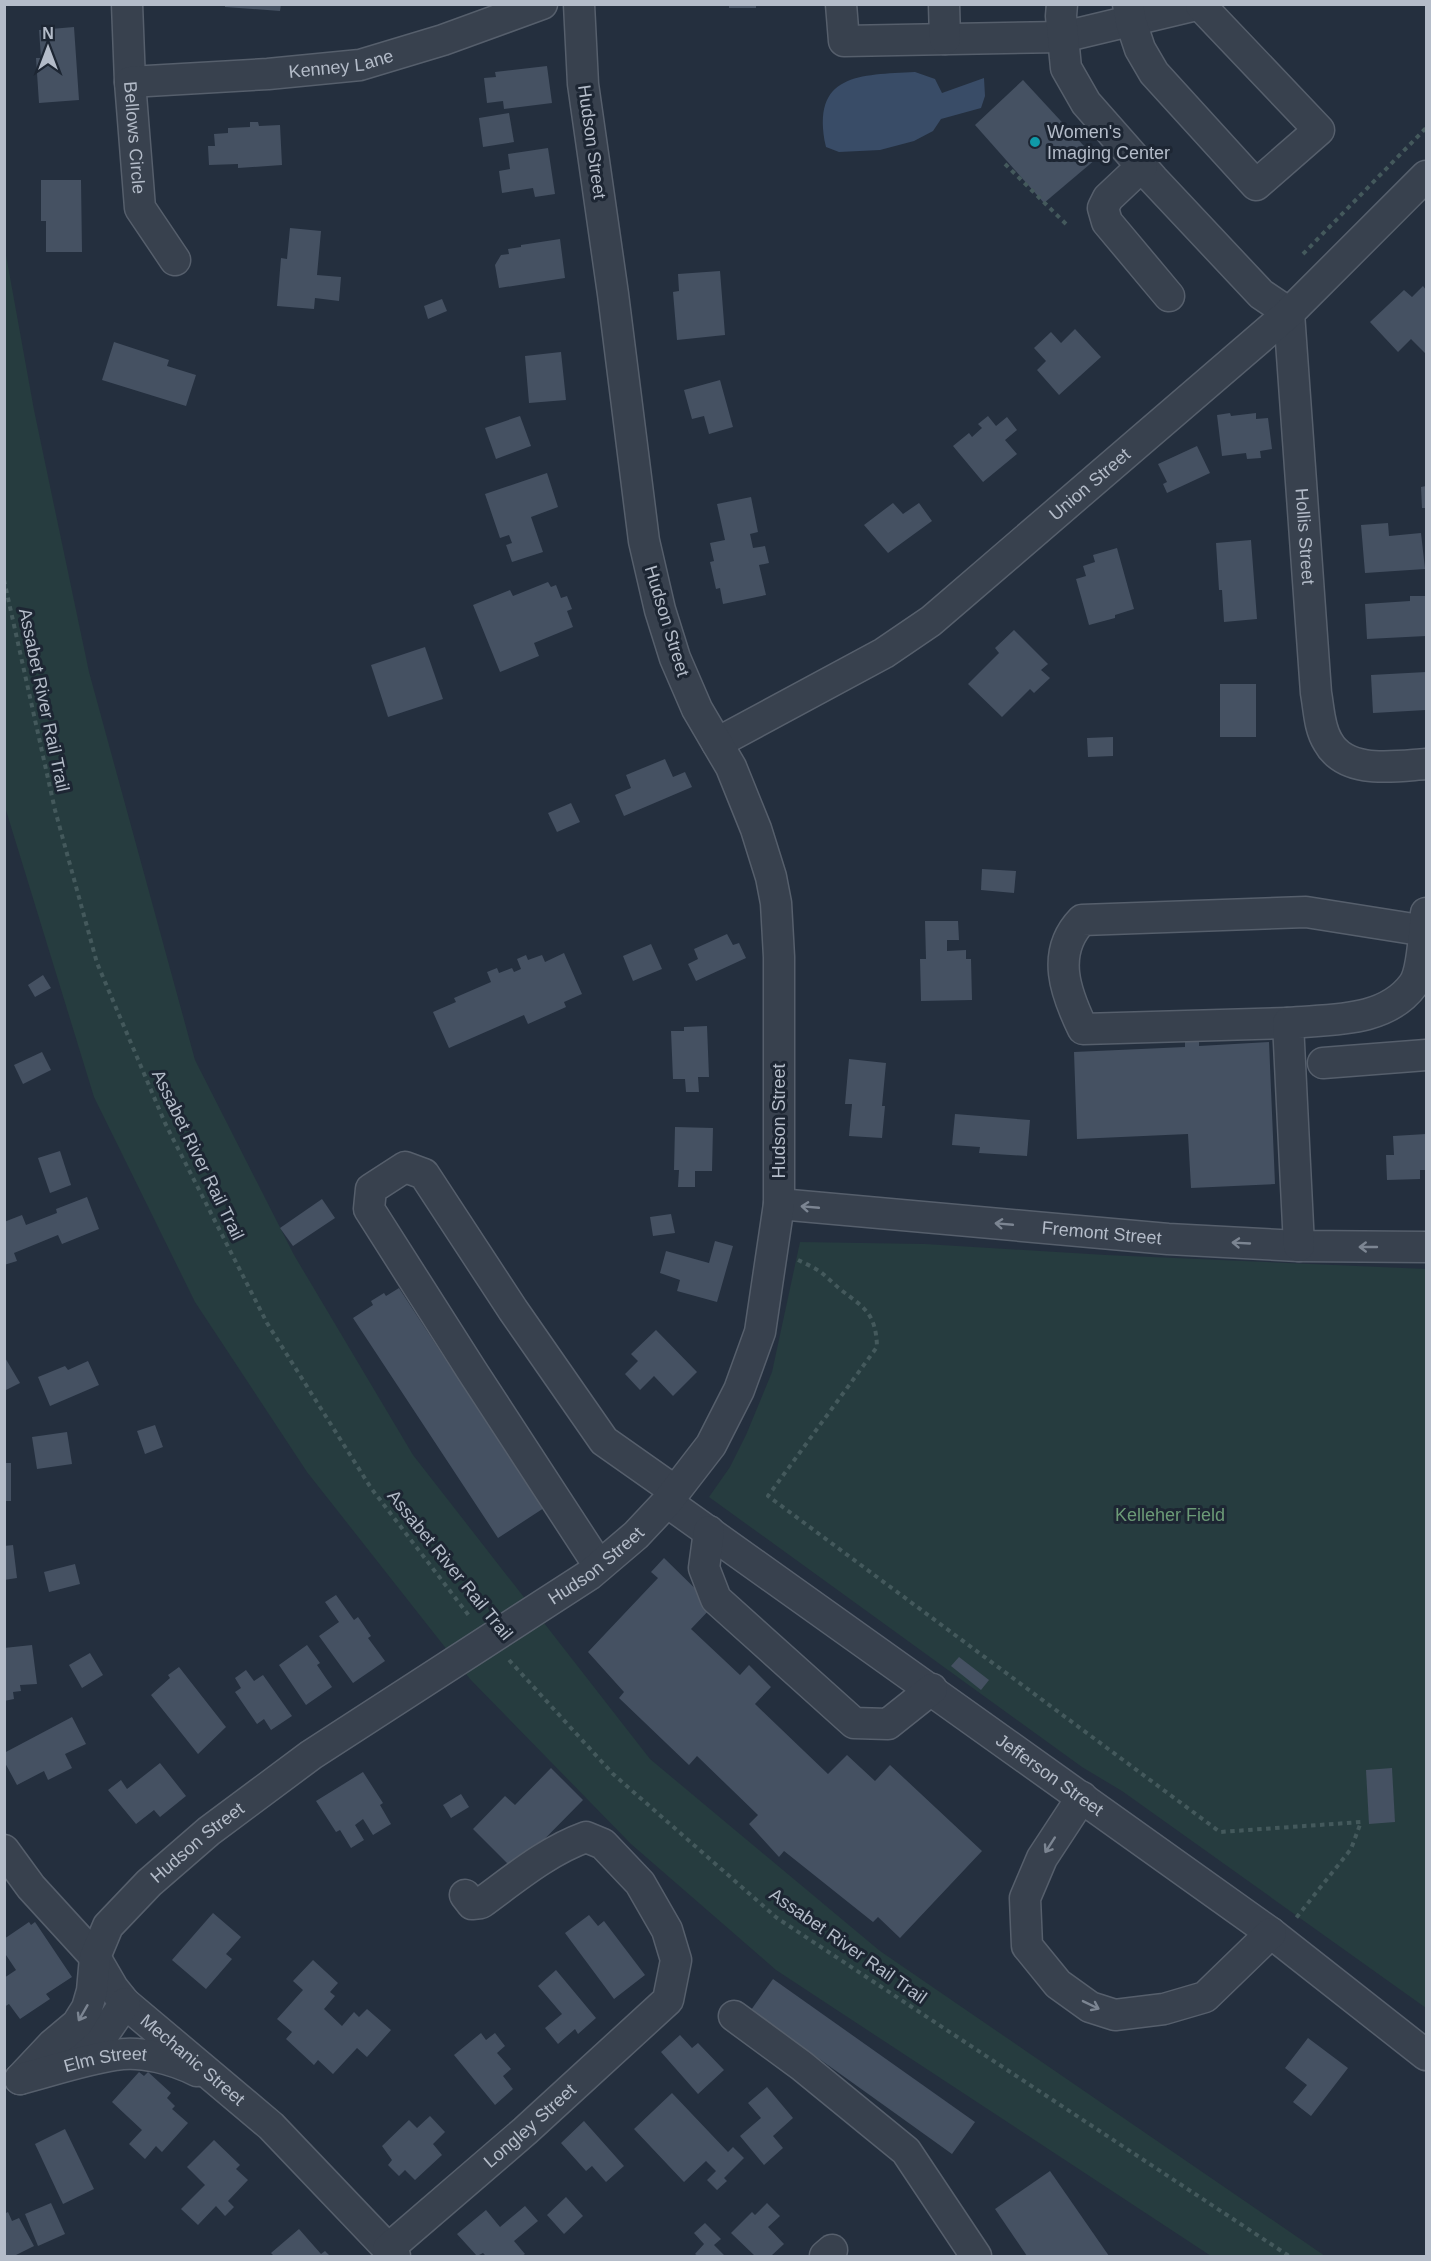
<svg xmlns="http://www.w3.org/2000/svg" width="1431" height="2261" font-family="Helvetica,sans-serif">
<rect width="100%" height="100%" fill="#242f3e"/>
<!-- green -->
<g fill="#263c3f">
<path d="M4,244L34,410L89,672L195,1060L294,1255L413,1455L650,1759L880,1951L1325,2256H1211L776,1970L631,1844L470,1679L307,1472L195,1302L94,1097L5,807Z"/>
<path d="M800,1242L925,1244L1106,1255L1426,1269V2008L1122,1791L1082,1767L709,1497L730,1467L746,1435L772,1372Z"/>
</g>
<!-- water -->
<path fill="#394c67" d="M915,72L935,79L942,93L984,78L985,96L981,108L941,119L933,131L914,141L880,150L839,152L826,147C810,73 860,75 915,72Z"/>
<!-- building -->
<g fill="#455162">
<path d="M225,4H281L280,11L225,7Z"/>
<rect x="729" y="4" width="27" height="4"/>
<path d="M74,27L79,100L39,103L36,58H41L39,30Z"/>
<path d="M547,66L552,103L504,109L503,101L487,103L484,78L496,77L495,72Z"/>
<path d="M1023,80L1096,159L1044,203L975,125Z"/>
<path d="M509,113L514,142L483,147L479,118Z"/>
<path d="M250,122H258L259,126L280,125L282,165L238,168V164L209,165L208,146H215L214,134L228,133V128L250,127Z"/>
<path d="M548,148L555,194L535,197L533,188L502,193L499,171L510,169L508,154Z"/>
<path d="M41,180H81L82,252H46V221H41Z"/>
<path d="M290,228L321,231L317,275L341,277L339,301L315,298L314,309L277,306L281,258L287,259Z"/>
<path d="M560,239L565,278L499,288L495,265L501,255L509,254L508,249L521,247V245Z"/>
<path d="M720,271L725,335L677,340L673,292L679,291L678,274Z"/>
<path d="M1423,286L1426,290V351L1425,353L1411,339L1398,352L1370,322L1404,290L1412,297Z"/>
<path d="M442,299L447,311L428,319L424,306Z"/>
<path d="M1075,329L1101,357L1059,395L1037,370L1046,361L1034,348L1051,332L1061,343Z"/>
<path d="M114,342L169,360L167,366L196,375L186,406L102,380Z"/>
<path d="M561,352L566,400L529,403L525,356Z"/>
<path d="M720,380L733,427L709,434L704,416L692,419L684,390Z"/>
<path d="M1230,413L1231,416L1256,413V419L1268,418L1272,449L1260,451L1261,458L1247,459L1246,453L1222,456L1217,415Z"/>
<path d="M520,416L531,446L496,459L485,428Z"/>
<path d="M988,416L996,426L1007,417L1017,430L1005,440L1017,454L983,482L953,446L969,433L972,437L982,428L978,424Z"/>
<path d="M1197,446L1210,473L1167,493L1163,484L1167,482L1158,464Z"/>
<path d="M547,473L558,507L531,517L543,552L512,562L506,545L512,543L509,535L500,538L485,494Z"/>
<path d="M1426,486V508H1422L1421,487Z"/>
<path d="M751,497L758,532L750,534L753,548L765,546L769,563L759,565L766,595L723,604L720,588L716,589L710,562L714,561L710,543L725,540L717,504Z"/>
<path d="M893,503L903,514L919,503L932,521L888,553L864,525Z"/>
<path d="M1388,523L1389,536L1421,533L1425,569L1365,573L1361,525Z"/>
<path d="M1251,540L1257,619L1224,622L1222,590H1219L1216,543Z"/>
<path d="M1117,548L1134,609L1115,615V618L1089,625L1076,579L1086,576L1083,566L1095,562L1093,555Z"/>
<path d="M548,582L551,587L556,585L561,598L567,596L572,609L567,611L573,627L534,643L539,656L500,672L473,605L510,590L513,596Z"/>
<path d="M1410,596H1426V636L1367,639L1365,604L1410,601Z"/>
<path d="M1014,630L1048,664L1041,670L1050,678L1034,693L1030,689L1002,717L968,684L999,653L995,648Z"/>
<path d="M425,647L443,699L388,717L371,665Z"/>
<path d="M1426,672V710L1373,713L1371,675Z"/>
<rect x="1220" y="684" width="36" height="53"/>
<path d="M1113,737V756L1088,757L1087,738Z"/>
<path d="M665,759L673,777L685,772L692,787L624,816L615,795L631,788L626,775Z"/>
<path d="M571,803L580,822L557,832L548,813Z"/>
<path d="M982,869L1016,871L1014,893L981,890Z"/>
<path d="M925,921H958L959,940H947V951L966,950V959H971L972,1000L921,1001L920,959H926Z"/>
<path d="M727,934L733,945L739,943L746,958L696,981L688,964L698,959L694,949Z"/>
<path d="M651,944L662,969L633,981L623,956Z"/>
<path d="M564,953L582,994L564,1002L566,1007L528,1024L524,1015L449,1048L433,1012L456,1002L454,998L491,982L487,972L497,968L499,973L512,968L514,972L521,969L517,959L526,955L528,960L542,955L545,962Z"/>
<path d="M43,975L51,988L35,997L28,985Z"/>
<path d="M707,1026L709,1077H698L699,1092H686L685,1079H673L671,1031H684V1027Z"/>
<path d="M1185,1042H1199V1046L1269,1042L1275,1184L1191,1188L1188,1134L1077,1139L1074,1052L1185,1047Z"/>
<path d="M42,1052L51,1070L23,1084L14,1065Z"/>
<path d="M849,1059L886,1063L882,1106H885L882,1138L849,1136L852,1104H845Z"/>
<path d="M955,1114L1030,1120L1027,1156L979,1153L980,1147L952,1145Z"/>
<path d="M675,1127L713,1128L712,1171H695V1187H678L679,1170H674Z"/>
<path d="M1426,1134V1170H1420V1179L1387,1180L1386,1155H1394L1393,1136Z"/>
<path d="M60,1151L71,1185L50,1193L38,1158Z"/>
<path d="M87,1197L99,1229L62,1244L58,1235L14,1253L17,1261L4,1265V1222L22,1215L26,1225L57,1213L56,1209Z"/>
<path d="M322,1199L335,1218L293,1246L280,1228Z"/>
<path d="M671,1214L675,1233L653,1236L650,1217Z"/>
<path d="M715,1241L733,1246L717,1302L677,1291L680,1280L660,1273L666,1251L709,1263Z"/>
<path d="M399,1288L451,1368L459,1363L547,1506L498,1538L353,1318L373,1305L371,1301L384,1293L386,1296Z"/>
<path d="M656,1330L697,1372L673,1396L654,1376L640,1390L625,1374L638,1361L631,1354Z"/>
<path d="M4,1356L20,1383L4,1391Z"/>
<path d="M88,1361L99,1385L50,1406L38,1377L65,1366L68,1370Z"/>
<path d="M155,1425L163,1447L145,1454L137,1431Z"/>
<path d="M67,1432L72,1464L37,1469L32,1437Z"/>
<rect x="4" y="1463" width="7" height="38"/>
<path d="M13,1545L17,1578L4,1580V1546Z"/>
<path d="M664,1558L713,1606L691,1629L740,1675L749,1665L771,1687L755,1704L828,1774L847,1755L875,1781L890,1765L982,1851L900,1938L878,1917L873,1922L784,1851L779,1857L749,1824L758,1815L697,1756L689,1765L619,1698L624,1692L588,1652L658,1578L651,1572Z"/>
<path d="M75,1564L80,1584L49,1592L44,1572Z"/>
<path d="M336,1595L354,1620L358,1617L371,1636L368,1638L385,1661L353,1683L319,1636L339,1622L325,1602Z"/>
<path d="M32,1645L37,1684L20,1685L21,1691L13,1692L14,1699L4,1701V1648Z"/>
<path d="M307,1645L320,1663L317,1665L332,1687L306,1705L279,1665Z"/>
<path d="M90,1653L103,1675L82,1688L69,1665Z"/>
<path d="M959,1657L989,1680L981,1690L951,1666Z"/>
<path d="M179,1667L226,1727L198,1754L151,1695L170,1678L168,1675Z"/>
<path d="M246,1670L254,1681L263,1675L292,1716L271,1730L264,1719L257,1724L235,1692L241,1688L235,1678Z"/>
<path d="M72,1717L86,1744L65,1754L72,1768L48,1780L44,1771L17,1785L4,1761V1753Z"/>
<path d="M160,1763L186,1796L160,1817L154,1810L136,1824L108,1790L121,1780L127,1789Z"/>
<path d="M551,1768L583,1800L514,1870L473,1829L505,1796L515,1805Z"/>
<path d="M1392,1768L1395,1822L1369,1824L1366,1770Z"/>
<path d="M363,1772L383,1803L380,1805L391,1824L373,1835L363,1819L355,1825L364,1840L351,1848L340,1830L336,1832L316,1801Z"/>
<path d="M461,1794L469,1807L451,1818L443,1805Z"/>
<path d="M213,1913L241,1937L226,1954L232,1959L206,1989L172,1960Z"/>
<path d="M589,1915L598,1926L604,1921L645,1975L614,1999L565,1933Z"/>
<path d="M29,1922L31,1925L35,1922L72,1977L46,1994L50,1999L20,2019L9,2004L4,2007V1978L16,1970L4,1952V1939Z"/>
<path d="M313,1960L338,1983L330,1992L335,1996L324,2009L342,2026L354,2012L359,2017L367,2009L391,2030L367,2057L357,2048L333,2074L318,2060L314,2065L286,2039L292,2032L277,2019L303,1990L293,1981Z"/>
<path d="M556,1970L596,2018L578,2034L575,2029L558,2044L545,2028L562,2014L538,1986Z"/>
<path d="M773,1979L975,2122L952,2154L751,2010Z"/>
<path d="M481,2033L486,2040L495,2033L505,2046L497,2053L511,2069L503,2076L513,2089L495,2105L454,2055Z"/>
<path d="M680,2035L692,2048L698,2043L724,2070L698,2094L661,2052Z"/>
<path d="M1308,2038L1348,2068L1311,2116L1293,2102L1307,2085L1285,2068Z"/>
<path d="M139,2072L144,2076L148,2072L171,2093L167,2098L175,2106L172,2109L188,2123L162,2152L156,2146L145,2159L129,2144L142,2130L112,2102Z"/>
<path d="M767,2087L793,2118L773,2136L783,2148L764,2165L740,2136L761,2118L748,2103Z"/>
<path d="M672,2093L728,2152L733,2147L744,2158L724,2178L727,2181L717,2190L707,2180L716,2171L706,2161L684,2182L634,2129Z"/>
<path d="M430,2116L445,2132L433,2144L442,2155L415,2180L405,2170L399,2176L388,2165L392,2160L382,2146L409,2120L417,2128Z"/>
<path d="M584,2121L624,2166L606,2182L592,2166L586,2171L561,2143Z"/>
<path d="M65,2129L94,2189L63,2204L35,2144Z"/>
<path d="M214,2140L240,2165L236,2169L248,2180L228,2201L234,2207L225,2216L216,2206L198,2225L181,2209L205,2185L187,2167Z"/>
<path d="M1050,2171L1109,2256H1027L995,2209Z"/>
<path d="M566,2197L583,2216L564,2234L547,2215Z"/>
<path d="M51,2203L65,2234L38,2246L25,2214Z"/>
<path d="M767,2203L780,2216L768,2227L784,2244L771,2256H755L731,2233L752,2212L755,2215Z"/>
<path d="M525,2206L538,2221L514,2241L525,2254L522,2256H486L483,2253L477,2256L457,2234L486,2210L500,2227Z"/>
<path d="M8,2212L12,2221L19,2218L34,2246L14,2256H4V2214Z"/>
<path d="M705,2223L721,2239L714,2245L725,2256H698L695,2254L704,2244L694,2233Z"/>
<path d="M299,2229L321,2254L325,2251L330,2256H274L271,2253Z"/>
</g>
<g fill="none" stroke-linecap="round" stroke-linejoin="round">
<!-- minor casing -->
<g stroke="#565f6c" stroke-width="33">
<g id="minor">
<path id="s1" d="M127,4L130,82L140,208L175,260"/>
<path d="M841,4L844,41L1063,37L1201,4"/>
<path d="M944,4L945,39"/>
<path d="M1062,4L1061,16L1066,68L1086,103L1153,179L1261,294L1289,313"/>
<path d="M1128,4L1131,22L1140,49L1154,73L1256,185L1319,130L1201,6"/>
<path id="s2" d="M130,82L268,74L360,65L443,40L542,4"/>
<path d="M1142,166L1108,198L1103,208L1107,222L1169,296"/>
<path id="s3" d="M1289,313L1316,693C1319,709 1319,728 1328,742C1346,775 1395,766 1426,764"/>
<path id="s4" d="M717,743L884,653L931,621L1289,313L1426,176"/>
<path d="M1288,1023L1083,1029C1066,994 1050,953 1082,920L1306,912L1426,931"/>
<path d="M1323,1063L1426,1055"/>
<path id="s5" d="M779,1204L1168,1239L1299,1246L1426,1247"/>
<path d="M1299,1246L1288,1023C1330,1019 1385,1023 1413,985C1423,972 1424,931 1426,913"/>
<path id="s6" d="M667,1502L1271,1933L1426,2055"/>
<path d="M709,1531L704,1568L716,1599L854,1723L888,1724L932,1689"/>
<path d="M599,1566L472,1371L369,1209L371,1189L405,1167L424,1174L513,1310L604,1441L675,1491"/>
<path d="M1082,1797L1042,1858L1025,1898L1027,1946L1058,1984L1090,2007L1115,2015L1164,2009L1205,1997L1271,1933"/>
<path id="s7" d="M4,1850L31,1887L95,1957L113,1988L125,2003L271,2126L395,2256"/>
<path d="M734,2016L802,2066L906,2151L976,2256"/>
<path d="M69,2058L99,2041L125,2003"/>
<path id="s8" d="M20,2079L52,2045L77,2024L87,2008L92,1991L95,1957L108,1926L149,1883L209,1831L311,1755L589,1575L636,1535L667,1502L711,1445L739,1390L760,1332L779,1204V957L776,903L771,877L756,829L731,767L697,709L675,658L660,610L644,541L613,294L583,84L579,4"/>
<path id="s9" d="M20,2079C51,2071 83,2060 115,2055C141,2050 175,2060 197,2071"/>
<path id="s10" d="M388,2249L525,2131L668,2000L676,1960L667,1930L640,1883L603,1844L586,1837C547,1851 514,1879 481,1903L472,1904L465,1895"/>
<path d="M825,2256L832,2250"/>
</g>
</g>
<!-- path -->
<g stroke="#44595c" stroke-width="4" stroke-dasharray="4.5 4.5" stroke-linecap="butt">
<path d="M1005,164L1066,224"/>
<path d="M1303,254L1426,128"/>
<path d="M4,580L55,810L97,963L165,1123L267,1323L371,1488L470,1617"/>
<path d="M798,1260C806,1264 816,1268 823,1274C829,1279 835,1285 841,1290C865,1308 876,1314 877,1347L768,1496L1220,1832L1361,1822L1351,1849L1296,1918"/>
<path d="M509,1660L613,1774L777,1918L1289,2256"/>
</g>
<!-- minor -->
<use href="#minor" stroke="#38414e" stroke-width="30"/>
</g>
<!-- one-way arrows -->
<defs><path id="oneway-shaft" d="M-6 0H5M1.5-3L5.5 0L1.5 3" fill="none" stroke-width="1.6" stroke-linecap="round" stroke-linejoin="round" transform="scale(1.5)"/></defs>
<g stroke="#7c8592">
<use href="#oneway-shaft" transform="translate(810 1207) rotate(-175)"/>
<use href="#oneway-shaft" transform="translate(1004 1224) rotate(-175)"/>
<use href="#oneway-shaft" transform="translate(1241 1243) rotate(-177)"/>
<use href="#oneway-shaft" transform="translate(1368 1247) rotate(-180)"/>
<use href="#oneway-shaft" transform="translate(1050 1845) rotate(123)"/>
<use href="#oneway-shaft" transform="translate(1091 2005) rotate(26)"/>
<use href="#oneway-shaft" transform="translate(83 2013) rotate(120)"/>
</g>
<!-- markers -->
<circle fill="#0f9aa8" stroke="#1d2633" stroke-width="2" cx="1035" cy="142" r="6"/>
<g text-anchor="middle" stroke-width="6" stroke-linejoin="round" paint-order="stroke">
<!-- street labels -->
<g font-size="18" fill="#b4bcc9" stroke="#1d2633">
<text dy="6" stroke="none"><textPath href="#s2" startOffset="212">Kenney Lane</textPath></text>
<text dy="6" stroke="none"><textPath href="#s1" startOffset="134">Bellows Circle</textPath></text>
<text transform="translate(592 142) rotate(82)" y="6">Hudson Street</text>
<text dy="6" stroke="none"><textPath href="#s4" startOffset="456">Union Street</textPath></text>
<text dy="6" stroke="none"><textPath href="#s3" startOffset="224">Hollis Street</textPath></text>
<text transform="translate(667 621) rotate(73)" y="6">Hudson Street</text>
<text transform="translate(44 700) rotate(78)" y="6">Assabet River Rail Trail</text>
<text transform="translate(779 1121) rotate(-90)" y="6">Hudson Street</text>
<text transform="translate(198 1155) rotate(64)" y="6">Assabet River Rail Trail</text>
<text dy="6" stroke="none"><textPath href="#s5" startOffset="324">Fremont Street</textPath></text>
<text dy="6" stroke="none"><textPath href="#s8" startOffset="792">Hudson Street</textPath></text>
<text transform="translate(450 1565) rotate(51)" y="6">Assabet River Rail Trail</text>
<text dy="6" stroke="none"><textPath href="#s6" startOffset="470">Jefferson Street</textPath></text>
<text dy="6" stroke="none"><textPath href="#s8" startOffset="306">Hudson Street</textPath></text>
<text transform="translate(848 1946) rotate(35)" y="6">Assabet River Rail Trail</text>
<text dy="6" stroke="none"><textPath href="#s7" startOffset="284">Mechanic Street</textPath></text>
<text dy="6" stroke="none"><textPath href="#s9" startOffset="88">Elm Street</textPath></text>
<text dy="6" stroke="none"><textPath href="#s10" startOffset="188">Longley Street</textPath></text>
</g>
<!-- poi labels -->
<g font-size="18" fill="#b4bcc9" stroke="#1d2633" text-anchor="start">
<text x="1047" y="138">Women's<tspan x="1047" dy="21">Imaging Center</tspan></text>
</g>
<!-- park labels -->
<g font-size="18" fill="#6b9a76" stroke="#1d2633">
<text x="1170" y="1521">Kelleher Field</text>
</g>
</g>
<!-- border -->
<rect width="1431" height="2261" fill="none" stroke="#b4bcc9" stroke-width="12"/>
<!-- north arrow -->
<g transform="translate(48 48)" stroke="#1d2633" stroke-width="4.5" paint-order="stroke">
<path d="M0-4.5L10 22L0 15L-10 22Z" fill="#b4bcc9"/>
<text y="-9" font-size="16" font-weight="bold" text-anchor="middle" fill="#b4bcc9">N</text>
</g>
</svg>
